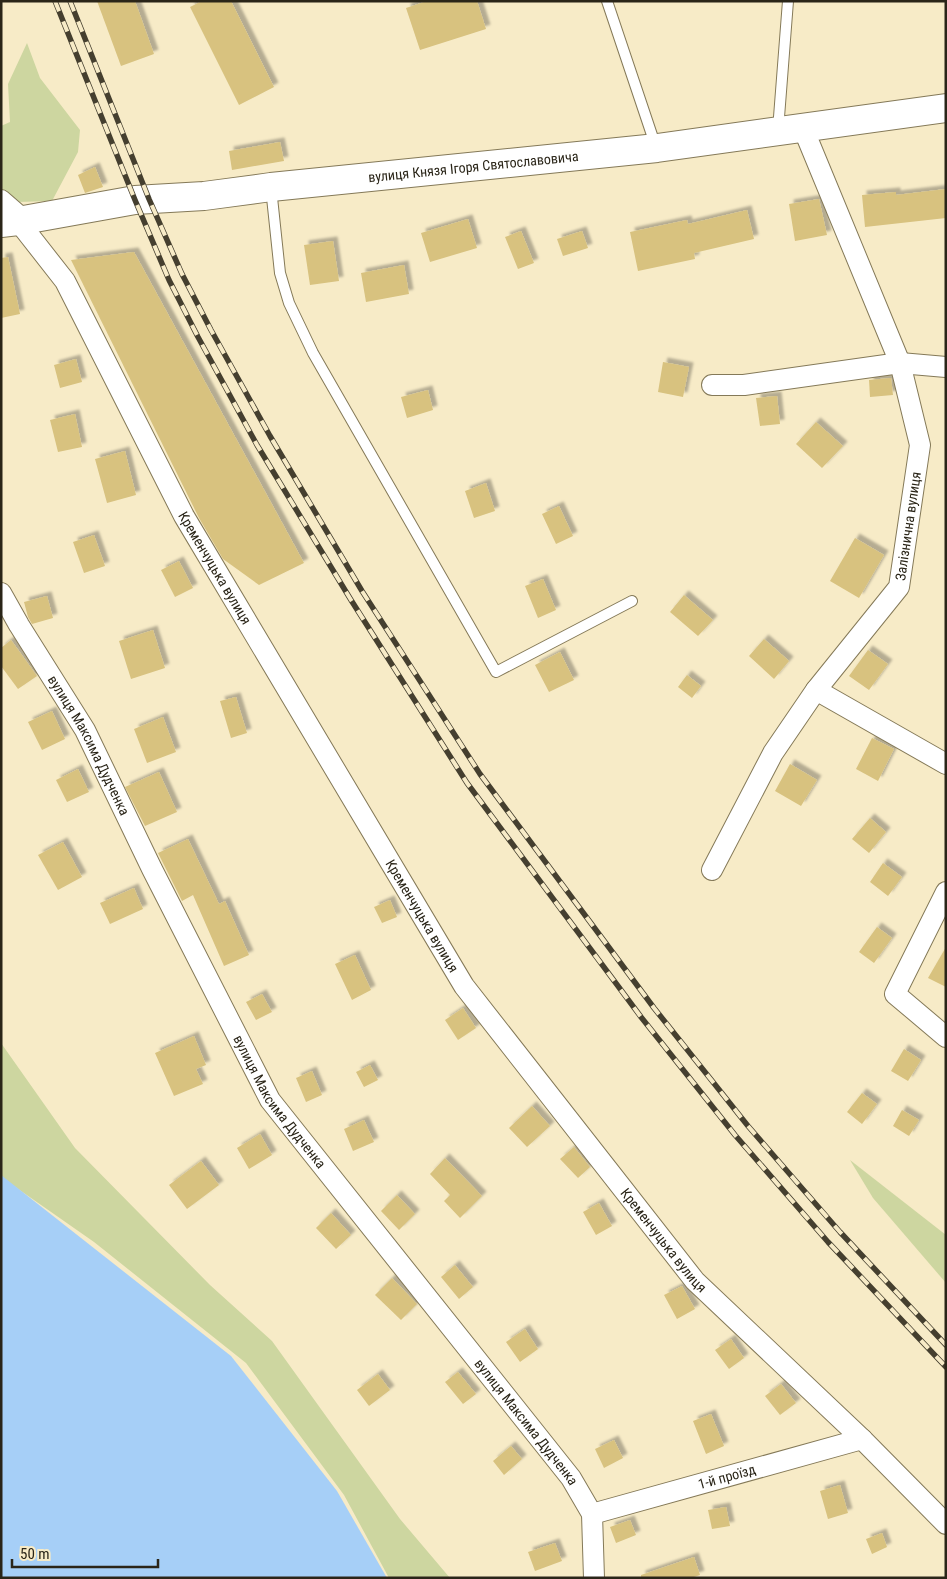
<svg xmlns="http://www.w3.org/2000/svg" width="947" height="1579" font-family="'Roboto Condensed',sans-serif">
<defs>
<filter id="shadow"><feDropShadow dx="4.5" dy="-4.5" stdDeviation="1" flood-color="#0004"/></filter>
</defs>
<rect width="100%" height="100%" fill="#f7ebc7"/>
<!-- green -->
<g fill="#cdd6a0">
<path d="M27,43L40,78L80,130L78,152L52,201L17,202L1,189V126L10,122L8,84Z"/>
<path d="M1,1043L75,1148L210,1285L272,1341L400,1519L450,1578H389L344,1495L246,1363L94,1242L1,1177Z"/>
<path d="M850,1160L946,1235V1283L873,1198Z"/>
</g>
<!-- water -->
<path fill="#a6cff7" d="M1,1175L231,1356L337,1491L387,1578H1Z"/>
<!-- building -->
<g fill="#d8c27f" filter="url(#shadow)">
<path d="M97,1H135L154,54L121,66Z"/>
<path d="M202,1H231L274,87L239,105L190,7Z"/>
<path d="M427,1H477L486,29L420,50L406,8Z"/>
<path d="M280,142L284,161L232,170L229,151Z"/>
<path d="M95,167L103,187L85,193L78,175Z"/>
<path d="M946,189V218L865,227L862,195L896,192V195Z"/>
<path d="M819,199L827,235L795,241L789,204Z"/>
<path d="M747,210L754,239L694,253L695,259L638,271L630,232L687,220L688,224Z"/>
<path d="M468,219L477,248L430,262L421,233Z"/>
<path d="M521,231L534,263L518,269L505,237Z"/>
<path d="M582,231L588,248L563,256L557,239Z"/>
<path d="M333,241L339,281L310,285L304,245Z"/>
<path d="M134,252L304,563L259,585L223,559L199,518L71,260Z"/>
<path d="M8,257L20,314L1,318V258Z"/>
<path d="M404,265L409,294L366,302L361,273Z"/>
<path d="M76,359L82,382L60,388L54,365Z"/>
<path d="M663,362L689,367L683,397L658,392Z"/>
<path d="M891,378L893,395L870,397L869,380Z"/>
<path d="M428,390L433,410L407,418L401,397Z"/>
<path d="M777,396L780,424L760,426L756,398Z"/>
<path d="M75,414L82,447L58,452L50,420Z"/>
<path d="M816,422L843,446L822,468L796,444Z"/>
<path d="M125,451L136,495L107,503L95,459Z"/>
<path d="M486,483L495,511L474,518L465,491Z"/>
<path d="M559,506L573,536L556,544L542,514Z"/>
<path d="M94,535L105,566L84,573L73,542Z"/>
<path d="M855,538L884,555L859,598L830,581Z"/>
<path d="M179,561L193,588L175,597L161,570Z"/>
<path d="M543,579L556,610L538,618L525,586Z"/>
<path d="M684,595L713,620L698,636L670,612Z"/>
<path d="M47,596L53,618L32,624L28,617L24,602Z"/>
<path d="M153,630L165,668L131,679L119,641Z"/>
<path d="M764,639L789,661L774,679L749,656Z"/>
<path d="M11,640L37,676L18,689L1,666V648Z"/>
<path d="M868,650L888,664L869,690L849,676Z"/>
<path d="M560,652L574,680L549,692L535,665Z"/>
<path d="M687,675L701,686L692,698L678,687Z"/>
<path d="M236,697L247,733L231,738L220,701Z"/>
<path d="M52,711L65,739L42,750L28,722Z"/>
<path d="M163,717L176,752L147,763L134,729Z"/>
<path d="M872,738L894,749L878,781L856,769Z"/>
<path d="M790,764L817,780L801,806L775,791Z"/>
<path d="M78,769L89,792L67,802L56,780Z"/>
<path d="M159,772L177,812L145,826L125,787Z"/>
<path d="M870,818L886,832L869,853L852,839Z"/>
<path d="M188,839L219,904L225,901L249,955L224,966L193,895L182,901L158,853Z"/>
<path d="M63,842L82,877L58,890L38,855Z"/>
<path d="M883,863L902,877L888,896L870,882Z"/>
<path d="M134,888L143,909L110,924L100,903Z"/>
<path d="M390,900L397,917L382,923L374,907Z"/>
<path d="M877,927L892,938L874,963L859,952Z"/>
<path d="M946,947V987L928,978Z"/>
<path d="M355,955L371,990L352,1000L335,964Z"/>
<path d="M262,994L272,1012L256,1020L246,1002Z"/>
<path d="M463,1008L476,1028L458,1040L445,1020Z"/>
<path d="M194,1036L206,1065L196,1069L203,1084L174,1096L155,1053Z"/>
<path d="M904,1049L921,1060L908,1081L891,1071Z"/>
<path d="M370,1065L378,1080L364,1087L356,1072Z"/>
<path d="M312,1071L322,1095L306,1102L296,1078Z"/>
<path d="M862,1093L877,1104L862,1124L847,1112Z"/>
<path d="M532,1106L550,1126L527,1147L509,1128Z"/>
<path d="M902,1110L919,1120L909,1136L893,1126Z"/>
<path d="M364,1120L374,1142L353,1151L344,1129Z"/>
<path d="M260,1134L272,1155L249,1169L237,1148Z"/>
<path d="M574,1147L590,1167L578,1178L560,1159Z"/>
<path d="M445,1158L482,1196L460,1218L444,1201L450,1195L430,1174Z"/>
<path d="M201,1161L219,1185L187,1209L169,1185Z"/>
<path d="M397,1195L415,1214L399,1230L381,1211Z"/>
<path d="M599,1203L612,1226L596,1235L583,1212Z"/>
<path d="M331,1213L351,1235L336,1249L316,1228Z"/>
<path d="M455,1265L473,1287L459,1299L441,1277Z"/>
<path d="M392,1278L417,1304L401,1320L375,1295Z"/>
<path d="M682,1286L695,1309L677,1319L664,1295Z"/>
<path d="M525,1329L538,1349L520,1362L506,1342Z"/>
<path d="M731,1339L744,1358L729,1369L715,1350Z"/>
<path d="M458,1372L476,1394L463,1404L445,1382Z"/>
<path d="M378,1374L390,1390L369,1406L357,1390Z"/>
<path d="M781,1384L796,1403L780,1415L765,1396Z"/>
<path d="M711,1414L724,1446L706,1454L693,1421Z"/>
<path d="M614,1440L623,1458L604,1468L595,1449Z"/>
<path d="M511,1446L522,1459L504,1475L493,1461Z"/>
<path d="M840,1485L848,1513L828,1519L820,1491Z"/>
<path d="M726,1507L730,1526L712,1529L708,1510Z"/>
<path d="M630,1520L636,1535L616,1543L610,1527Z"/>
<path d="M882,1533L887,1547L872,1554L866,1539Z"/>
<path d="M555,1543L562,1561L535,1571L528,1552Z"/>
<path d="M694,1557L700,1575L691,1578H641V1575Z"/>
</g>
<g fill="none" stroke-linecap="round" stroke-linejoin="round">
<!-- lane casing -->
<g stroke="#847958" stroke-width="12">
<g id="lane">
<path d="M607,1L656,147"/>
<path d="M778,130L788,1"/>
<path d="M271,188L280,273L289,303L313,353L496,672L632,601"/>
</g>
</g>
<!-- street casing -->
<g stroke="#847958" stroke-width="22">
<g id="street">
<path d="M1,200L24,220"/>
<path id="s1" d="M18,221L65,281L184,516L464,986L695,1281L862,1439L946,1524"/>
<path d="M712,385H744L900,363L946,367"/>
<path id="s2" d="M1,593L19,625L85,730L152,869L270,1100L571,1478L592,1514L594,1578"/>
<path d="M816,690L946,764"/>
<path id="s3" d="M712,870L773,753L816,690L899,587L920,445L900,363L803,128"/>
<path d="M946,892L895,994L946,1037"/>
<path id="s4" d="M592,1514L862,1439"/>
</g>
</g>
<!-- secondary casing -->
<g stroke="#847958" stroke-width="30">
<g id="secondary">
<path id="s5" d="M1,223L18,221L135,200L204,196L271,187L657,148L946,108"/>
</g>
</g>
<!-- lane -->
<use href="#lane" stroke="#fff" stroke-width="10"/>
<!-- street -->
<use href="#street" stroke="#fff" stroke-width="20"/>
<!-- secondary -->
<use href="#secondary" stroke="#fff" stroke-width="28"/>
<!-- rail casing -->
<g stroke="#453f2f" stroke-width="5.5">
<g id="rail">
<path d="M55,1L135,200L169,280L198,337L257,445L351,600L467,783L641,1017L735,1135L828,1242L946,1367"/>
<path d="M70,1L149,199L182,274L211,330L270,436L362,591L480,774L654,1008L748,1126L840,1232L946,1345"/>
</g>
</g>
<!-- rail -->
<use href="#rail" stroke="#f7ebc7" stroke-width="4" stroke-dasharray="11" stroke-linecap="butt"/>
</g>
<g text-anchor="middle" stroke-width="5" stroke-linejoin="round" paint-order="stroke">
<!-- street labels -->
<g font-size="14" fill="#2a2518" stroke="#f7ebc7">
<text dy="5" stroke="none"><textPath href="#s5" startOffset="476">вулиця Князя Ігоря Святославовича</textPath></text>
<text dy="5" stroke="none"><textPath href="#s3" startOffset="402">Залізнична вулиця</textPath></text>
<text dy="5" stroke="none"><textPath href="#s1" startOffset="400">Кременчуцька вулиця</textPath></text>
<text dy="5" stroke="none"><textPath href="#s2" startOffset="176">вулиця Максима Дудченка</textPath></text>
<text dy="5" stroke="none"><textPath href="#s1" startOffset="805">Кременчуцька вулиця</textPath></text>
<text dy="5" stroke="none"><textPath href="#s2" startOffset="581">вулиця Максима Дудченка</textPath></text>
<text dy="5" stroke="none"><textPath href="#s1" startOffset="1210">Кременчуцька вулиця</textPath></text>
<text dy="5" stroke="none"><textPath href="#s2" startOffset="986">вулиця Максима Дудченка</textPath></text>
<text dy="5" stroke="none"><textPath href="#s4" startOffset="140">1-й проїзд</textPath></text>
</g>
</g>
<!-- border -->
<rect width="947" height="1579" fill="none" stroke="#2a2518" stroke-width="5"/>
<!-- scale -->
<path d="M12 1559v8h146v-8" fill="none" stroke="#2a2518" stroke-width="2.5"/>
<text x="20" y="1559" font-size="15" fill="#2a2518" stroke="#f7ebc7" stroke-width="4" paint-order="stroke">50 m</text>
</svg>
